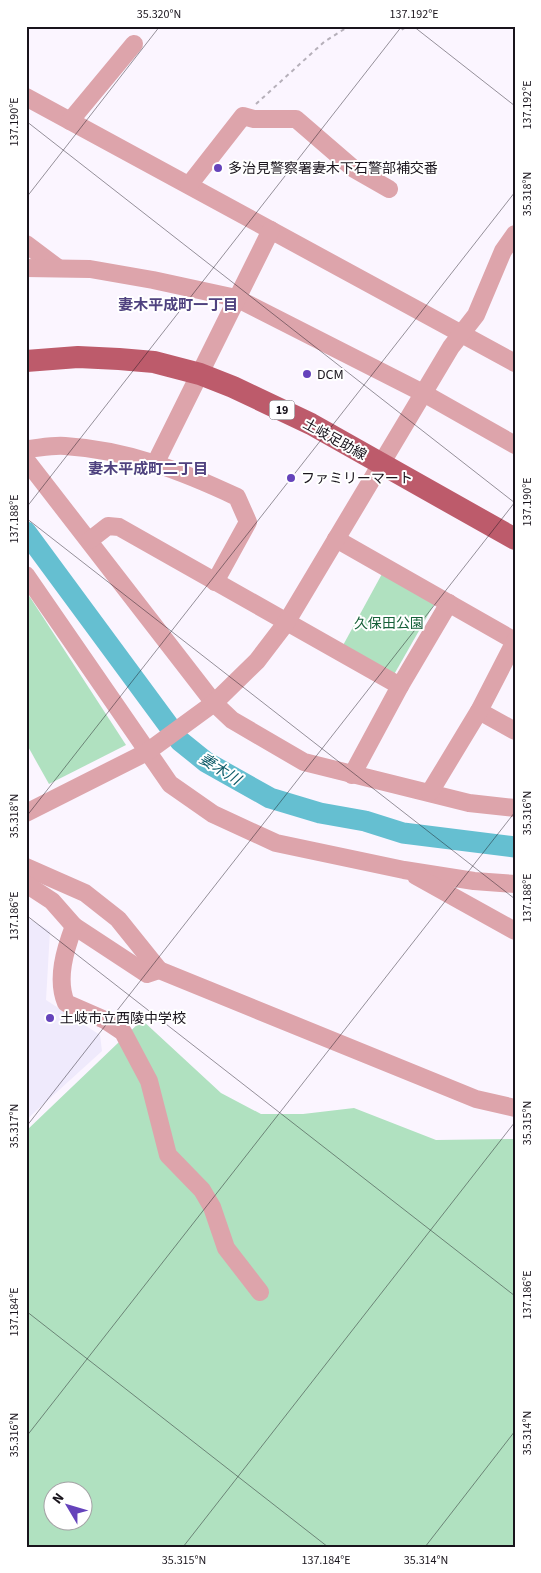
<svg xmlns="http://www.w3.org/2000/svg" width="541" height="1573" font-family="'Source Sans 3','Noto Sans JP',sans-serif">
<rect width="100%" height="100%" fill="#fbf5ff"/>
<!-- education -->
<path fill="#efeafc" d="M26,917L50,931L46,1000L100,1035L102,1051L26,1120Z"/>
<!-- green -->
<g fill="#b0e1c0" fill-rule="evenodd">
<path d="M383,572L436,601L392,678L341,649Z"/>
<path d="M26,591L126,745L49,784L26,743Z"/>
<path d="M142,1020L221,1093L261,1114H303L354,1108L436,1140L515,1139V1547H26V1131ZM52,1490H82V1520H52Z"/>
</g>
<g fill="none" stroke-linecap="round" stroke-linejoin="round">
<!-- river -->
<path stroke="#65bfd1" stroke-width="21" d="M26,532L180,741L206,762L270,798L320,813L365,821L403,833L515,847"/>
<!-- path -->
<g stroke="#b6b0ba" stroke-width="2" stroke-dasharray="4 4" stroke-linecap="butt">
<path d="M395,26L401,30L408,26"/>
<path d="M256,104L324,42L349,26"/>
</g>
<!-- minor -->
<g stroke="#dda4ab" stroke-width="18">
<path d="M26,97L515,363"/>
<path d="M70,121L134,44"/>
<path d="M189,185L243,116L254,119H296L354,169L389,189"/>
<path d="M26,244L58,268"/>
<path d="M26,268L90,269L153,280L236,298L425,394L515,445"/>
<path d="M26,449C39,448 52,445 65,446C127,450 182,471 237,497L248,522L215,582"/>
<path d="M26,460L214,703L232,720L304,762L469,803L515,808"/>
<path d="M156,462L271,230"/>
<path d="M336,539L515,641"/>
<path d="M90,540L108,526L119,527L400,686"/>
<path d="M26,575L170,784L213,814L276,843L404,870L474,881L515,884"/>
<path d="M479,711L515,731"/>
<path d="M352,775L400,686L449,603"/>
<path d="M430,792L479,711L515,641"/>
<path d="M26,813L147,752L214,703L257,661L286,623L451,347L476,315L503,251L515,234"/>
<path d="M26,867L85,893L118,919L159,970"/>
<path d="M416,876L515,931"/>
<path d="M26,884L52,901L74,926L147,974L159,970L476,1099L515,1108"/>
<path d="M74,926C65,950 56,979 66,1003L105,1020L123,1032L149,1081L168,1155L202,1190L212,1207L226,1248L260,1292"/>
</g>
<!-- major -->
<path stroke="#bd5b6b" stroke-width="22" d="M26,361L78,357L119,359L154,362L200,374L233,387L311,424L515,539"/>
</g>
<!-- ticks -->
<path fill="none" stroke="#19141c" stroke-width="1" stroke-opacity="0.45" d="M413,26L515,106M26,121L515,503M26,198L160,26M26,508L402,26M26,518L515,899M26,817L515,192M26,915L515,1296M26,1127L515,502M26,1311L328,1547M26,1437L515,812M183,1547L515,1122M425,1547L515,1431"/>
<!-- markers -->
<g fill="#6543bb" stroke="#fff" stroke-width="2">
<circle cx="218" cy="168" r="5"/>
<circle cx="307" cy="374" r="5"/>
<circle cx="291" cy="478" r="5"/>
<circle cx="50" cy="1018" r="5"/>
</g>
<g text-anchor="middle" stroke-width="4" stroke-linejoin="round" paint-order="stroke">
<!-- shield labels -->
<rect fill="#fff" stroke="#5e5a60" stroke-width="1" x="269.5" y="400.5" width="25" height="19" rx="4"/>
<g font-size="12" font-weight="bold" fill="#19141c">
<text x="282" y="414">19</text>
</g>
<!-- poi labels -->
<g font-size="14" fill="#19141c" stroke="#fff" text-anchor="start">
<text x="228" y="173">多治見警察署妻木下石警部補交番</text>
<text x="317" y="379">DCM</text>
<text x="301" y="483">ファミリーマート</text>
<text x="60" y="1023">土岐市立西陵中学校</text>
</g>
<!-- street labels -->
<g font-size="14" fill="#19141c" stroke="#fff">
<text transform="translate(335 439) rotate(29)" y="5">土岐足助線</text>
</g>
<!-- park labels -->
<g font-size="14" fill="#166039" stroke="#fff">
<text x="389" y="628">久保田公園</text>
</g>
<!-- neighbourhood labels -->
<g font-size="15" font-weight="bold" fill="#4f427f" stroke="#fff">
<text x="178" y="310">妻木平成町一丁目</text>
<text x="148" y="474">妻木平成町二丁目</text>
</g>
<!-- water labels -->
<g font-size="15" font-style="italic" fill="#0f5c69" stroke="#fff">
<text transform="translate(220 769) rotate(32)" y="5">妻木川</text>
</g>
</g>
<!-- border -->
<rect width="541" height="1573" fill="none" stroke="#ffffff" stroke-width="55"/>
<!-- north arrow -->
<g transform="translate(68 1506) rotate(308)"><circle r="24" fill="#ffffff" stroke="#a3a1a4"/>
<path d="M0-4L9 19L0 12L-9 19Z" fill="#6543bb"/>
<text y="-8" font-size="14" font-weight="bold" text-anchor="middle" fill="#19141c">N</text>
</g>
<rect x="28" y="28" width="486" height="1518" fill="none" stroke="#19141c" stroke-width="2"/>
<g font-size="12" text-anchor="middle" fill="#19141c">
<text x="159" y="18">35.320°N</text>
<text x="414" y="18">137.192°E</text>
<text transform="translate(527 105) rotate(-90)" y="4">137.192°E</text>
<text transform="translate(14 122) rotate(-90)" y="4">137.190°E</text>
<text transform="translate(527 194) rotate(-90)" y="4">35.318°N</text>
<text transform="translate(527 502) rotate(-90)" y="4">137.190°E</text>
<text transform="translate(14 519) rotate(-90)" y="4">137.188°E</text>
<text transform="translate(527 813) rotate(-90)" y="4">35.316°N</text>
<text transform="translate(14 816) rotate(-90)" y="4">35.318°N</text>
<text transform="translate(527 898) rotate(-90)" y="4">137.188°E</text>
<text transform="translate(14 916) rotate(-90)" y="4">137.186°E</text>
<text transform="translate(527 1123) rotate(-90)" y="4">35.315°N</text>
<text transform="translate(14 1126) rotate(-90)" y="4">35.317°N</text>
<text transform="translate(527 1295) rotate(-90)" y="4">137.186°E</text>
<text transform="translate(14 1312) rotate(-90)" y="4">137.184°E</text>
<text transform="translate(527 1433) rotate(-90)" y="4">35.314°N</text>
<text transform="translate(14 1435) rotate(-90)" y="4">35.316°N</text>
<text x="184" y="1564">35.315°N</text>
<text x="326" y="1564">137.184°E</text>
<text x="426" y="1564">35.314°N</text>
</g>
</svg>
